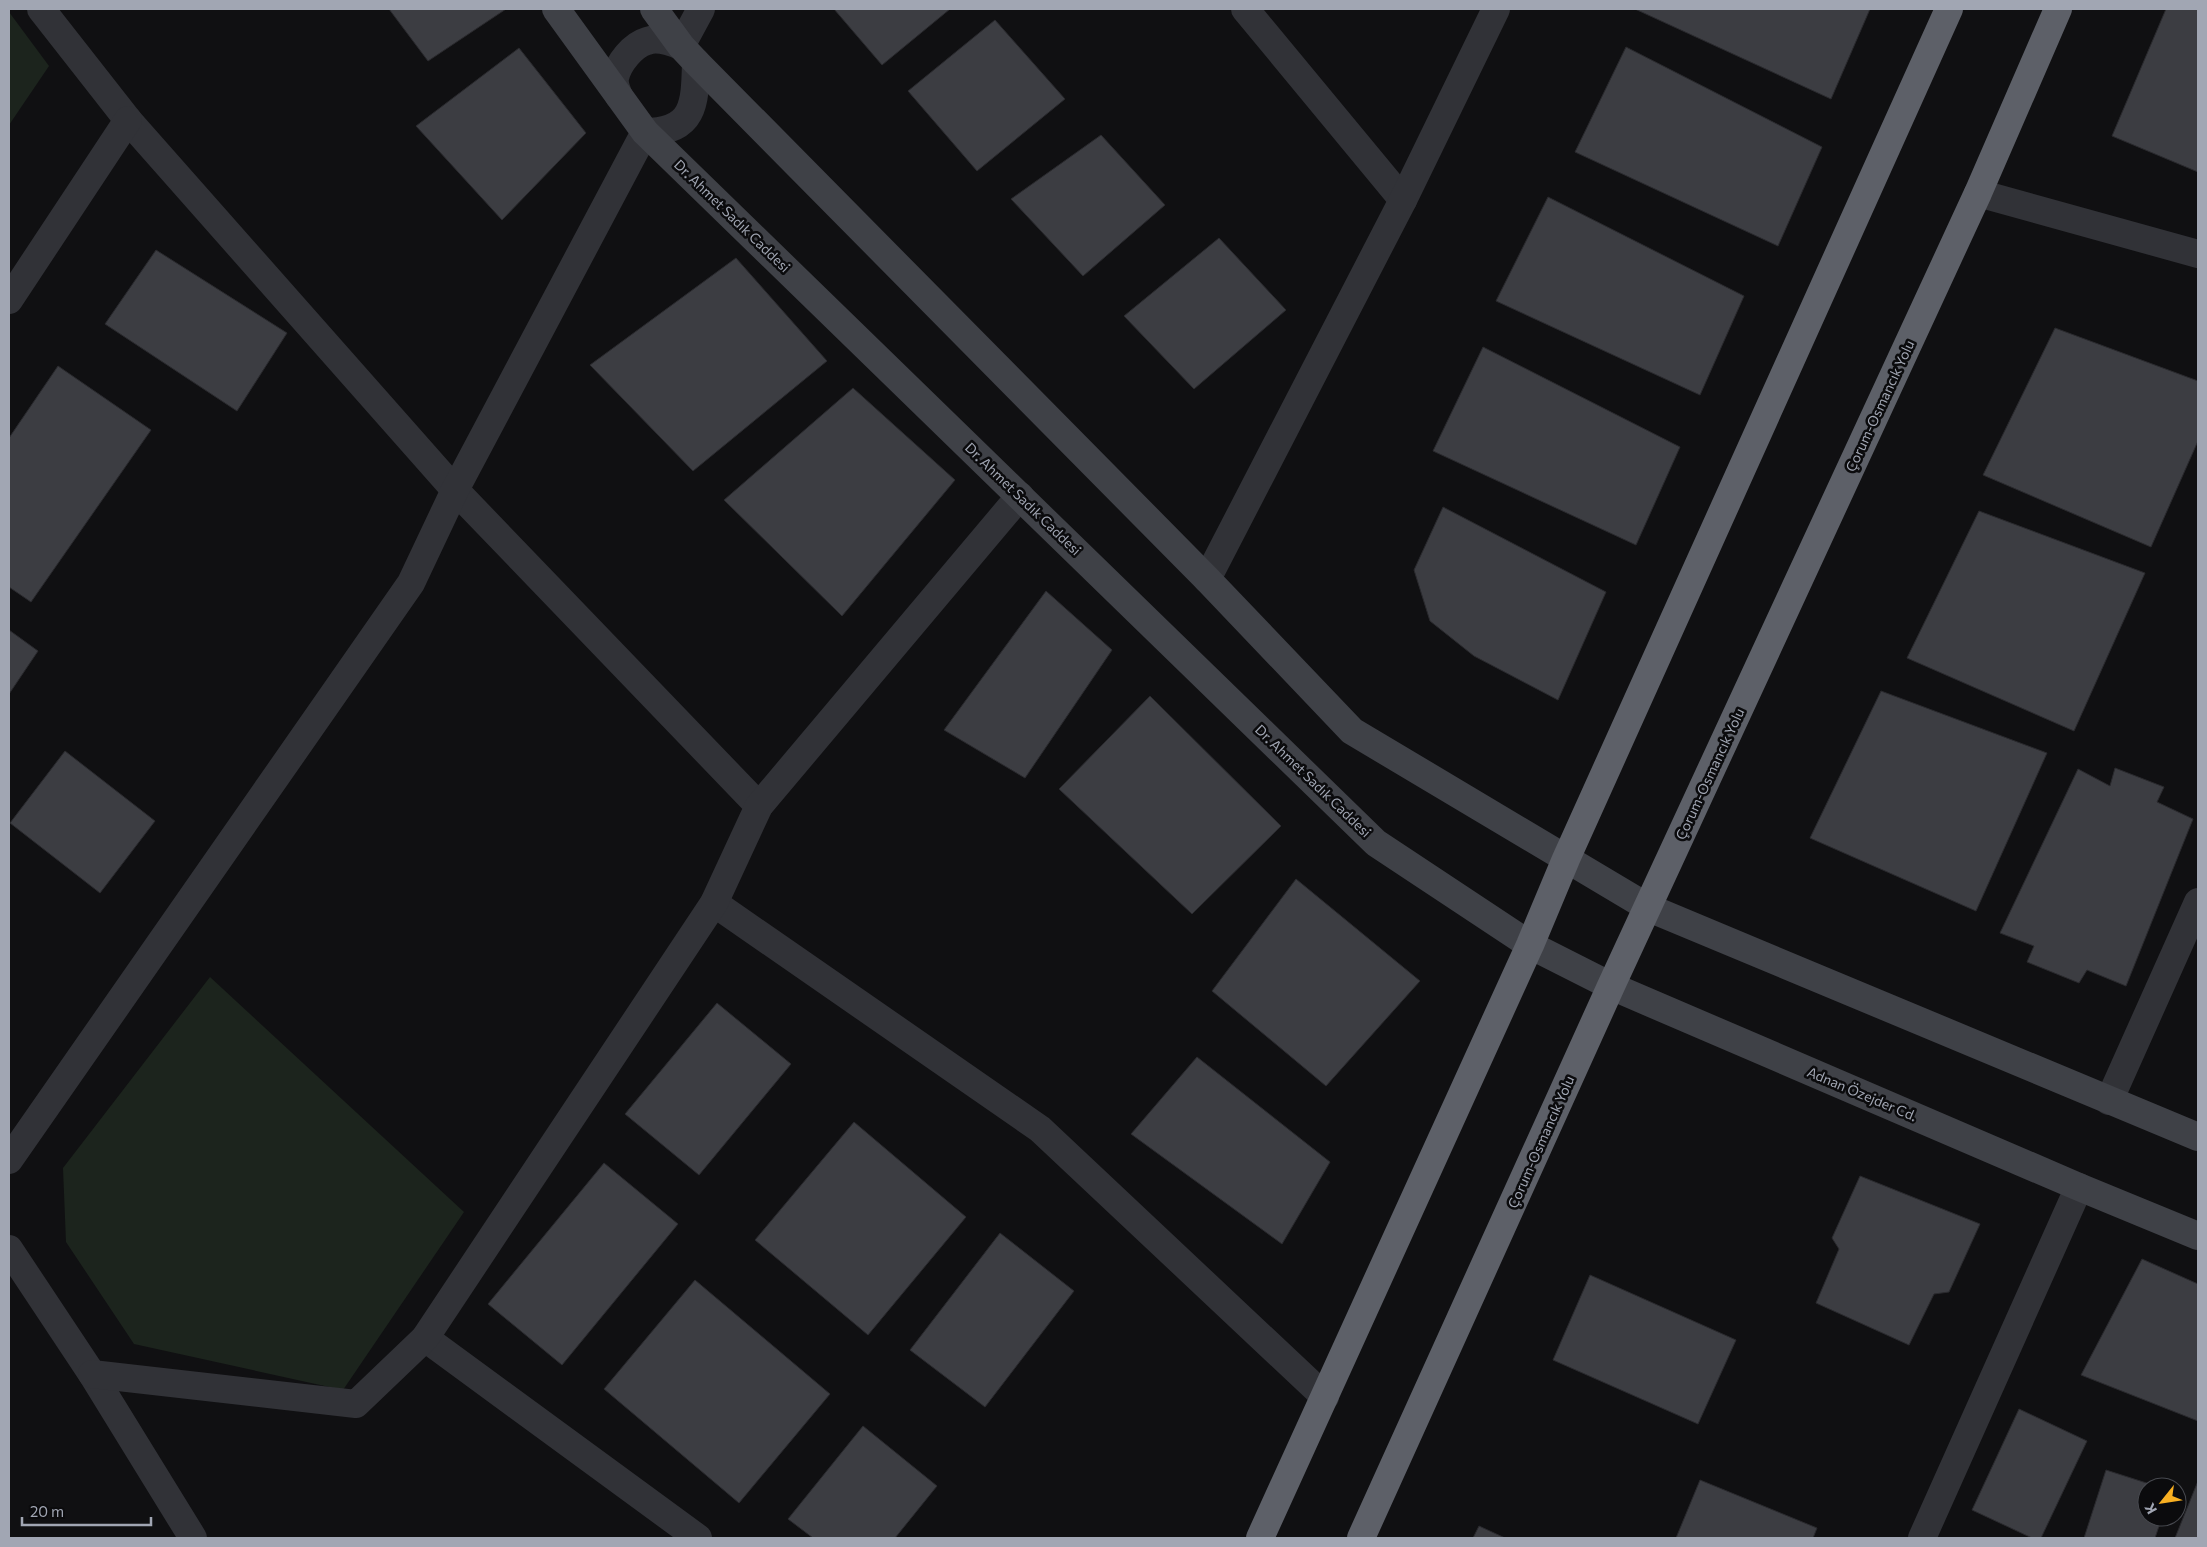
<svg xmlns="http://www.w3.org/2000/svg" width="2207" height="1547" font-family="Commissioner,sans-serif">
<rect width="100%" height="100%" fill="#101012"/>
<!-- green -->
<g fill="#1c241d">
<path d="M9,12L49,66L9,125Z"/>
<path d="M210,977L464,1212L343,1390L134,1344L66,1242L63,1168Z"/>
</g>
<!-- building -->
<g fill="#3c3d42" stroke="#2a2a2e">
<path d="M389,9H506L428,61Z"/>
<path d="M834,9H950L882,65Z"/>
<path d="M1635,9H1870L1831,99Z"/>
<path d="M2166,9H2198V172L2112,136Z"/>
<path d="M995,20L1065,99L977,171L908,91Z"/>
<path d="M1626,47L1822,147L1778,246L1575,152Z"/>
<path d="M519,48L586,133L502,220L416,126Z"/>
<path d="M1101,135L1165,205L1083,276L1011,199Z"/>
<path d="M1548,197L1744,296L1700,395L1496,301Z"/>
<path d="M1219,238L1286,310L1194,389L1124,316Z"/>
<path d="M156,250L287,333L237,411L105,324Z"/>
<path d="M736,258L827,361L693,471L590,365Z"/>
<path d="M2055,328L2198,381V441L2151,547L1983,475Z"/>
<path d="M1483,347L1680,447L1636,545L1433,451Z"/>
<path d="M58,366L151,430L31,602L9,587V438Z"/>
<path d="M853,388L955,480L842,616L724,500Z"/>
<path d="M1443,507L1606,592L1558,700L1474,656L1430,621L1414,570Z"/>
<path d="M1979,511L2145,573L2074,731L1907,658Z"/>
<path d="M1046,591L1112,650L1025,778L944,730Z"/>
<path d="M9,630L38,651L9,694Z"/>
<path d="M1881,691L2047,753L1976,911L1810,838Z"/>
<path d="M1150,696L1281,826L1192,914L1059,789Z"/>
<path d="M65,751L155,821L100,893L10,823Z"/>
<path d="M2115,768L2164,787L2157,802L2193,819L2126,986L2087,970L2079,983L2027,962L2034,946L2000,933L2078,769L2110,786Z"/>
<path d="M1296,879L1420,981L1326,1086L1212,991Z"/>
<path d="M717,1003L791,1064L699,1175L625,1114Z"/>
<path d="M1197,1057L1330,1162L1282,1244L1131,1134Z"/>
<path d="M854,1122L966,1217L868,1335L755,1240Z"/>
<path d="M604,1163L678,1224L562,1365L488,1304Z"/>
<path d="M1860,1176L1980,1224L1949,1292L1934,1294L1909,1345L1816,1303L1839,1249L1832,1238Z"/>
<path d="M1000,1233L1074,1291L985,1407L910,1350Z"/>
<path d="M2142,1259L2198,1284V1421L2081,1375Z"/>
<path d="M1590,1275L1736,1340L1698,1424L1553,1360Z"/>
<path d="M695,1280L830,1394L739,1503L604,1389Z"/>
<path d="M2019,1409L2087,1441L2041,1538H2032L1972,1510Z"/>
<path d="M863,1426L937,1486L895,1538H813L788,1519Z"/>
<path d="M2106,1470L2159,1487H2147V1517H2162L2155,1538H2084Z"/>
<path d="M1700,1480L1817,1528L1813,1538H1676Z"/>
<path d="M2198,1481V1538H2175Z"/>
<path d="M1479,1526L1505,1538H1473Z"/>
</g>
<g fill="none" stroke-linecap="round" stroke-linejoin="round">
<!-- street -->
<g stroke="#313237" stroke-width="28">
<path d="M41,9L128,120L455,490L759,806"/>
<path d="M1245,9L1403,200"/>
<path d="M619,96C617,91 614,84 615,78C618,63 633,45 647,41C658,37 671,42 681,46L701,9"/>
<path d="M1978,193L2198,254"/>
<path d="M9,300L128,120"/>
<path d="M1207,579L1403,200L1496,9"/>
<path d="M714,903L1040,1129L1325,1397"/>
<path d="M2109,1101L2198,902"/>
<path d="M9,1160L411,583L455,490L645,132C695,132 695,103 696,62"/>
<path d="M9,1249L92,1374L193,1538"/>
<path d="M425,1338L698,1538"/>
<path d="M92,1374L356,1404L425,1338L714,903L759,806L1020,496"/>
<path d="M1922,1538L2079,1187"/>
</g>
<!-- secondary -->
<g stroke="#3f4147" stroke-width="28">
<path d="M556,9L645,132L1376,843L1530,945L1611,986L2079,1187L2198,1236"/>
<path d="M654,9L681,46L696,62L1207,579L1352,731L1649,908L2198,1137"/>
</g>
<!-- highway -->
<g stroke="#5d6068" stroke-width="28">
<path d="M1260,1538L1530,945L1566,859L1949,9"/>
<path d="M1361,1538L1611,986L1978,193L2058,9"/>
</g>
</g>
<g text-anchor="middle" stroke-width="5" stroke-linejoin="round" paint-order="stroke">
<!-- street labels -->
<g font-size="14" fill="#a1a6b3" stroke="#0b0b0d">
<text transform="translate(732 216) rotate(44)" y="5">Dr. Ahmet Sadık Caddesi</text>
<text transform="translate(1880 406) rotate(-65)" y="5">Çorum-Osmancık Yolu</text>
<text transform="translate(1023 499) rotate(44)" y="5">Dr. Ahmet Sadık Caddesi</text>
<text transform="translate(1710 774) rotate(-65)" y="5">Çorum-Osmancık Yolu</text>
<text transform="translate(1313 781) rotate(44)" y="5">Dr. Ahmet Sadık Caddesi</text>
<text transform="translate(1862 1094) rotate(23)" y="5">Adnan Özejder Cd.</text>
<text transform="translate(1541 1142) rotate(-66)" y="5">Çorum-Osmancık Yolu</text>
</g>
</g>
<!-- border -->
<rect width="2207" height="1547" fill="none" stroke="#a1a6b3" stroke-width="20"/>
<!-- north arrow -->
<g transform="translate(2162 1502) rotate(240)"><circle r="24" fill="#0b0b0d" stroke="#47494f"/>
<path d="M0-4L9 19L0 12L-9 19Z" fill="#f8af22"/>
<text y="-8" font-size="14" font-weight="bold" text-anchor="middle" fill="#a1a6b3">K</text>
</g>
<!-- scale -->
<path d="M22 1517v8h129v-8" fill="none" stroke="#a1a6b3" stroke-width="2.5"/>
<text x="30" y="1517" font-size="15" fill="#a1a6b3" stroke="#0b0b0d" stroke-width="4" paint-order="stroke">20 m</text>
</svg>
